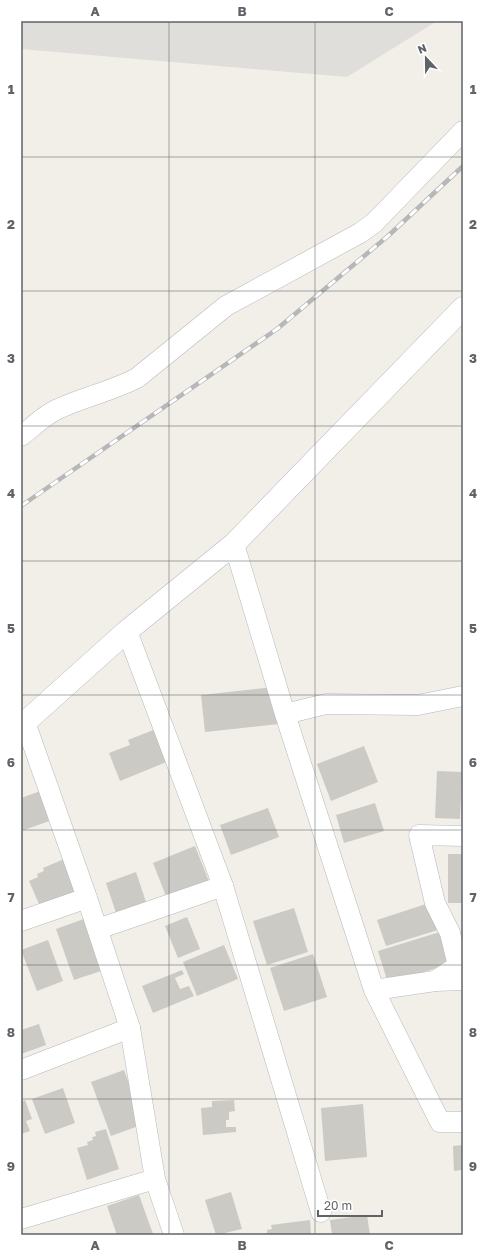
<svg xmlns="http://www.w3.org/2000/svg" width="484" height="1256" font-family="'Golos Text',sans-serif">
<rect width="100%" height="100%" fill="#f1efe8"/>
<!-- industrial -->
<path fill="#e0deda" d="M21,21H437L347,77L21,49Z"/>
<!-- building -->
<g fill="#cccac5">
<path d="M274,687L279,724L205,732L201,695Z"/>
<path d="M156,729L169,761L120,781L109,753L130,745L128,740Z"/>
<path d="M364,746L378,782L331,801L317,764Z"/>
<path d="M437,771L462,772L460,819L435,818Z"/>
<path d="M46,789L58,818L21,831V798Z"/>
<path d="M375,803L384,831L344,843L336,815Z"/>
<path d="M268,808L279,837L231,855L220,825Z"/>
<path d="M195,846L210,884L168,901L153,863Z"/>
<rect x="448" y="854" width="15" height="49"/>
<path d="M69,857L84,894L42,911L29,881L38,877L37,874L44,871L43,868Z"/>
<path d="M136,872L148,908L118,919L106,883Z"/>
<path d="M429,903L438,930L386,946L377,920Z"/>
<path d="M294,908L308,952L267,965L253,921Z"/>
<path d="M89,917L107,969L74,980L56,929Z"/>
<path d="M187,917L200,949L178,958L165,926Z"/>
<path d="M443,931L453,963L388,983L378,951Z"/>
<path d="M48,940L63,981L37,991L21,950Z"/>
<path d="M224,945L238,979L197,996L183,962Z"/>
<path d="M313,954L327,997L284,1011L270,968Z"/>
<path d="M182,970L184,974L175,978L180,989L189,986L194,996L153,1013L142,986Z"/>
<path d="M39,1024L46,1045L21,1054V1030Z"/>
<path d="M124,1070L144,1124L111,1136L91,1082Z"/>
<path d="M63,1088L75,1123L45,1134L32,1099Z"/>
<path d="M25,1100L32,1119L26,1121L30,1131L21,1134V1102Z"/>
<path d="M234,1100L235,1111L229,1112V1120H226V1127H236V1132L203,1135L201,1108L212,1107V1101Z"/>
<path d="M363,1104L367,1157L325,1161L321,1108Z"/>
<path d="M106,1129L119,1169L87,1180L77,1148L88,1145L87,1142L93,1140L92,1137L96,1136L95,1132Z"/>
<path d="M463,1145V1170L454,1171L453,1146Z"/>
<path d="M231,1192L242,1229L216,1235L205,1200Z"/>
<path d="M139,1195L153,1234L149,1235H117L107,1206Z"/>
<path d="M367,1215L370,1235H332L330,1220Z"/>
<path d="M310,1220L311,1235H260L267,1233V1230L272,1229L271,1225Z"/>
</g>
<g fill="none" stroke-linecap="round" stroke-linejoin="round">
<!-- minor casing -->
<g stroke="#b5b8bc" stroke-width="21">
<g id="minor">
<path d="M21,436C33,427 44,415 58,409C84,397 112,391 137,378L226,306L360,233L374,223L463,131"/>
<path d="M234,544L285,714L374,990L440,1122H463"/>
<path d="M127,631L223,886L321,1212"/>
<path d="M285,714L326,704L418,705L463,696"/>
<path d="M25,722L87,898L130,1028L155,1179L174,1235"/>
<path d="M21,921L87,898"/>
<path d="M98,929L223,886"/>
<path d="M435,981L458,966L450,933L435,903L419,835L463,836"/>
<path d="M374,990L435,981L463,980"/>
<path d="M21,1070L130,1028"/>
<path d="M21,1219L155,1179"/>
</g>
</g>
<!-- secondary casing -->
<g stroke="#b6babf" stroke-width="23">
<path id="secondary" d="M21,726L127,631L234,544L463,308"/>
</g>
<!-- minor -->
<use href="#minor" stroke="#fff" stroke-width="20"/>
<!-- secondary -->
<use href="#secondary" stroke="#fff" stroke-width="22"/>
<!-- rail casing -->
<g stroke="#b6b7b8" stroke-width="4.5">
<path id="rail" d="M21,506L277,329L388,236L463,166"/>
</g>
<!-- rail -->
<use href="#rail" stroke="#fff" stroke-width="3" stroke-dasharray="9" stroke-linecap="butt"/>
</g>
<!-- grid -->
<path fill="none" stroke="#5f6368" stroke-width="1" stroke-opacity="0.55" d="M169,21V1235M315,21V1235M21,157H463M21,291H463M21,426H463M21,561H463M21,695H463M21,830H463M21,965H463M21,1099H463"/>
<!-- border -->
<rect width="484" height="1256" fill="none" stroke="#ffffff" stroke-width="44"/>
<!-- north arrow -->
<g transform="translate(426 58) rotate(338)" stroke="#ffffff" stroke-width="3" paint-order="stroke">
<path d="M0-3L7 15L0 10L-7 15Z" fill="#5f6368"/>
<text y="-6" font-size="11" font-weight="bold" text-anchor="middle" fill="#5f6368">N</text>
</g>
<!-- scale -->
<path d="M318 1210v6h64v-6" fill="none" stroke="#5f6368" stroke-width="2"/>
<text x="324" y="1210" font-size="12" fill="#5f6368" stroke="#ffffff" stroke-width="3" paint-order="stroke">20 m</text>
<rect x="22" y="22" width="440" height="1212" fill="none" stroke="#5f6368" stroke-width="1.5"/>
<g font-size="13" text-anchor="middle" font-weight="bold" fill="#5f6368">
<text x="95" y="16">A</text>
<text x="242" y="16">B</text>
<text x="389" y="16">C</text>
<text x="11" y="94">1</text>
<text x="473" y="94">1</text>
<text x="11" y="229">2</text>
<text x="473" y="229">2</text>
<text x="11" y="363">3</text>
<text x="473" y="363">3</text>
<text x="11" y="498">4</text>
<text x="473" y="498">4</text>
<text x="11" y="633">5</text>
<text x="473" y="633">5</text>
<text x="11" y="767">6</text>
<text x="473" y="767">6</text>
<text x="11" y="902">7</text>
<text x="473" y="902">7</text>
<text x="11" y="1037">8</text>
<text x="473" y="1037">8</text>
<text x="11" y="1171">9</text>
<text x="473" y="1171">9</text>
<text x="95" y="1250">A</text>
<text x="242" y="1250">B</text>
<text x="389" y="1250">C</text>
</g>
</svg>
